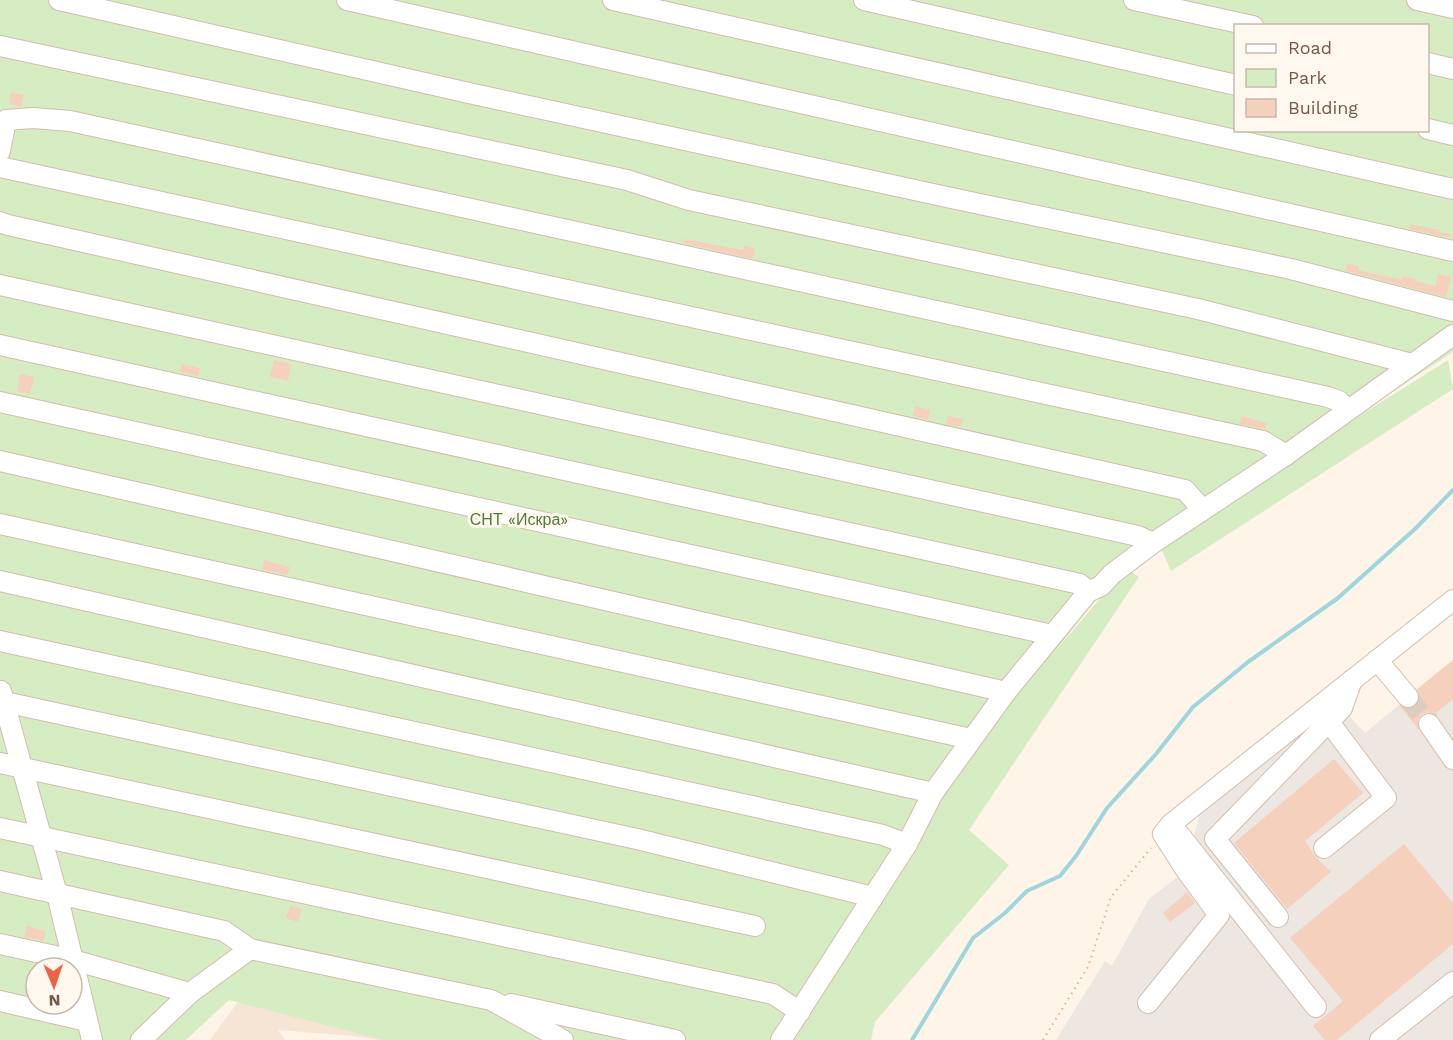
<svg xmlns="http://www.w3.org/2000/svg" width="1453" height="1040" font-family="'Work Sans',sans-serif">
<rect width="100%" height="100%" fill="#fef4e7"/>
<!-- residential -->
<path fill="#f6e5d4" d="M268,961L526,1040H378L354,1036L278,1030L285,1040H210Z"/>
<!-- industrial -->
<path fill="#eee6e0" d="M1453,660V1040H1056L1105,961L1112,966L1149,899L1208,853L1194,835L1200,814L1332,703L1342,708L1365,733Z"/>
<!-- green -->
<path fill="#d6edc4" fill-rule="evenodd" d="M0,0H1453V352L1286,462L1448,360L1453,389L1171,571L1160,546L1127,569L1139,577L969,830L1009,865L875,1022L871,1040H383L229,1000L186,1040H0ZM1236,26H1428V130H1236ZM1121,574L1057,649L1112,579ZM36,968H72V1004H36Z"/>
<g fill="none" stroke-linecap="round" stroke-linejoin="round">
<!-- stream -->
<path stroke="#9fd5dc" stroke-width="4" d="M912,1040L973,938L1005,913L1027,891L1060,876L1076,856L1107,808L1156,754L1193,707L1248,662L1338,598L1416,528L1453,490"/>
</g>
<!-- building -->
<g fill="#f5d0bc">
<path d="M11,92L24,95L21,107L9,104Z"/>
<path d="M1411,224L1440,230L1439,232L1451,234V238L1409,229Z"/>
<path d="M684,239L743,250L744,246L756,249L753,259L683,243Z"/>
<path d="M1347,263L1359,266L1358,270L1401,280L1402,276L1415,279V281L1435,286L1438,274L1451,277L1446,297L1346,271Z"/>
<path d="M274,360L291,364L288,381L270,377Z"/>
<path d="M182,364L200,368L198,376L180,372Z"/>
<path d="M20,374L34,377L30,394L17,391Z"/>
<path d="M915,406L930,410L928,420L913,416Z"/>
<path d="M948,416L963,419L961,427L946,424Z"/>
<path d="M1241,416L1267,423L1265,429L1240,424Z"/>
<path d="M264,560L290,567L287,575L262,570Z"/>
<path d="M1453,660V699L1436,713L1438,716L1429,712L1422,714L1418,719L1419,730L1399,705L1409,709L1416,706L1420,696L1417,689Z"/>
<path d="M1334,759L1363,793L1305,841L1315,856L1331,872L1287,909L1234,843Z"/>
<path d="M1404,844L1453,903V944L1337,1040H1325L1313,1026L1343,1001L1290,938Z"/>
<path d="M1187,892L1195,903L1170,922L1163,913Z"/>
<path d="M290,906L302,909L298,922L286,918Z"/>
<path d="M27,926L46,931L43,941L24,937Z"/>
</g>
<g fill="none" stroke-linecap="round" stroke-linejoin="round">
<!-- minor-tunnel -->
<path stroke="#ddcdc0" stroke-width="20" stroke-dasharray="20 10" stroke-linecap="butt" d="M1408,697L1429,724"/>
<!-- minor casing -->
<g stroke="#d3bdae" stroke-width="22">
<g id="minor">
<path d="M59,0L469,93L956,199L1291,269L1453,311"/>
<path d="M347,0L1453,251"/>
<path d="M613,0L1453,189"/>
<path d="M864,0L1236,85"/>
<path d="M1134,0L1253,26"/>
<path d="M1417,0L1453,8"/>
<path d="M0,46L627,180L689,200L1198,309L1412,364"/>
<path d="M1428,63L1453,69"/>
<path d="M1428,129L1453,135"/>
<path d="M0,151L6,120L33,118L70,121L1328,397L1339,401L1347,409"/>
<path d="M0,167L1263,441L1286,455"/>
<path d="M0,222L8,225L1185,490L1203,510"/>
<path d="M0,285L1138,536L1153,543"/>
<path d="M0,345L1080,584L1088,592"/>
<path d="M0,402L1052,635"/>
<path d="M0,461L1006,692"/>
<path d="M0,524L971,739"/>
<path d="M0,581L933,793"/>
<path d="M0,641L883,835L907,844"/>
<path d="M1377,660L1408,697"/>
<path d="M1,691L57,894L92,1040"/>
<path d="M0,701L637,839L873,897"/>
<path d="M1429,724L1453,759"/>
<path d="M0,763L755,926"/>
<path d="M1171,824L1316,1007"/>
<path d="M0,828L773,994L800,1012"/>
<path d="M1324,848L1386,798L1329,722"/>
<path d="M0,881L224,931L250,949"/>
<path d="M1278,917L1215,839L1342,708L1352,680"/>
<path d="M0,944L73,960L190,993"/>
<path d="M0,1001L87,1021"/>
<path d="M1148,1003L1219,915L1186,870L1163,834L1171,824L1453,600"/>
<path d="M511,1004L675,1040"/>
<path d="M141,1040L190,993L250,949L491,1000L563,1040"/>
<path d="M781,1040L907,844L933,793L1006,692L1088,592L1101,586L1112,574L1153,543L1286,455L1453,335"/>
<path d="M1380,1040L1453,982"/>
</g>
</g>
<!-- path -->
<path stroke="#dab39f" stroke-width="2" stroke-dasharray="1.5 4.5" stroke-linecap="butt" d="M1043,1040L1088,967L1111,897L1151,848"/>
<!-- minor -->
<use href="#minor" stroke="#fff" stroke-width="20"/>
</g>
<g text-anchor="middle" stroke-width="6" stroke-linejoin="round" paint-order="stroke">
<!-- park labels -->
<g font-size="16" fill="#527a3d" stroke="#fff8ee">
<text x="519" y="525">СНТ «Искра»</text>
</g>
</g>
<!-- legend -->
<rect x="1234" y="24" width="195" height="108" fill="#fff8ee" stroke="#c9b8ac" stroke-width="1.5"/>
<rect x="1246" y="44" width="30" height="9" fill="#ffffff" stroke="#c9b8ac" stroke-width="1.5"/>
<text x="1288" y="54" font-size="18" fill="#795849">Road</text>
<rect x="1246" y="69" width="30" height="18" fill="#d6edc4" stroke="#c9b8ac" stroke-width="1.5"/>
<text x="1288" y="84" font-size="18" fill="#795849">Park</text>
<rect x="1246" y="99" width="30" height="18" fill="#f5d0bc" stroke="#c9b8ac" stroke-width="1.5"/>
<text x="1288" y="114" font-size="18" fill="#795849">Building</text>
<!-- north arrow -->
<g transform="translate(54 986) rotate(178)"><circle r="28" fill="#fff8ee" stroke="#c9b8ac" stroke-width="1.5"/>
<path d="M0-4.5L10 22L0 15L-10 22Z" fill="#ef6345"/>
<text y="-9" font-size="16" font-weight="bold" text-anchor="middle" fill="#795849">N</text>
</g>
</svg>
